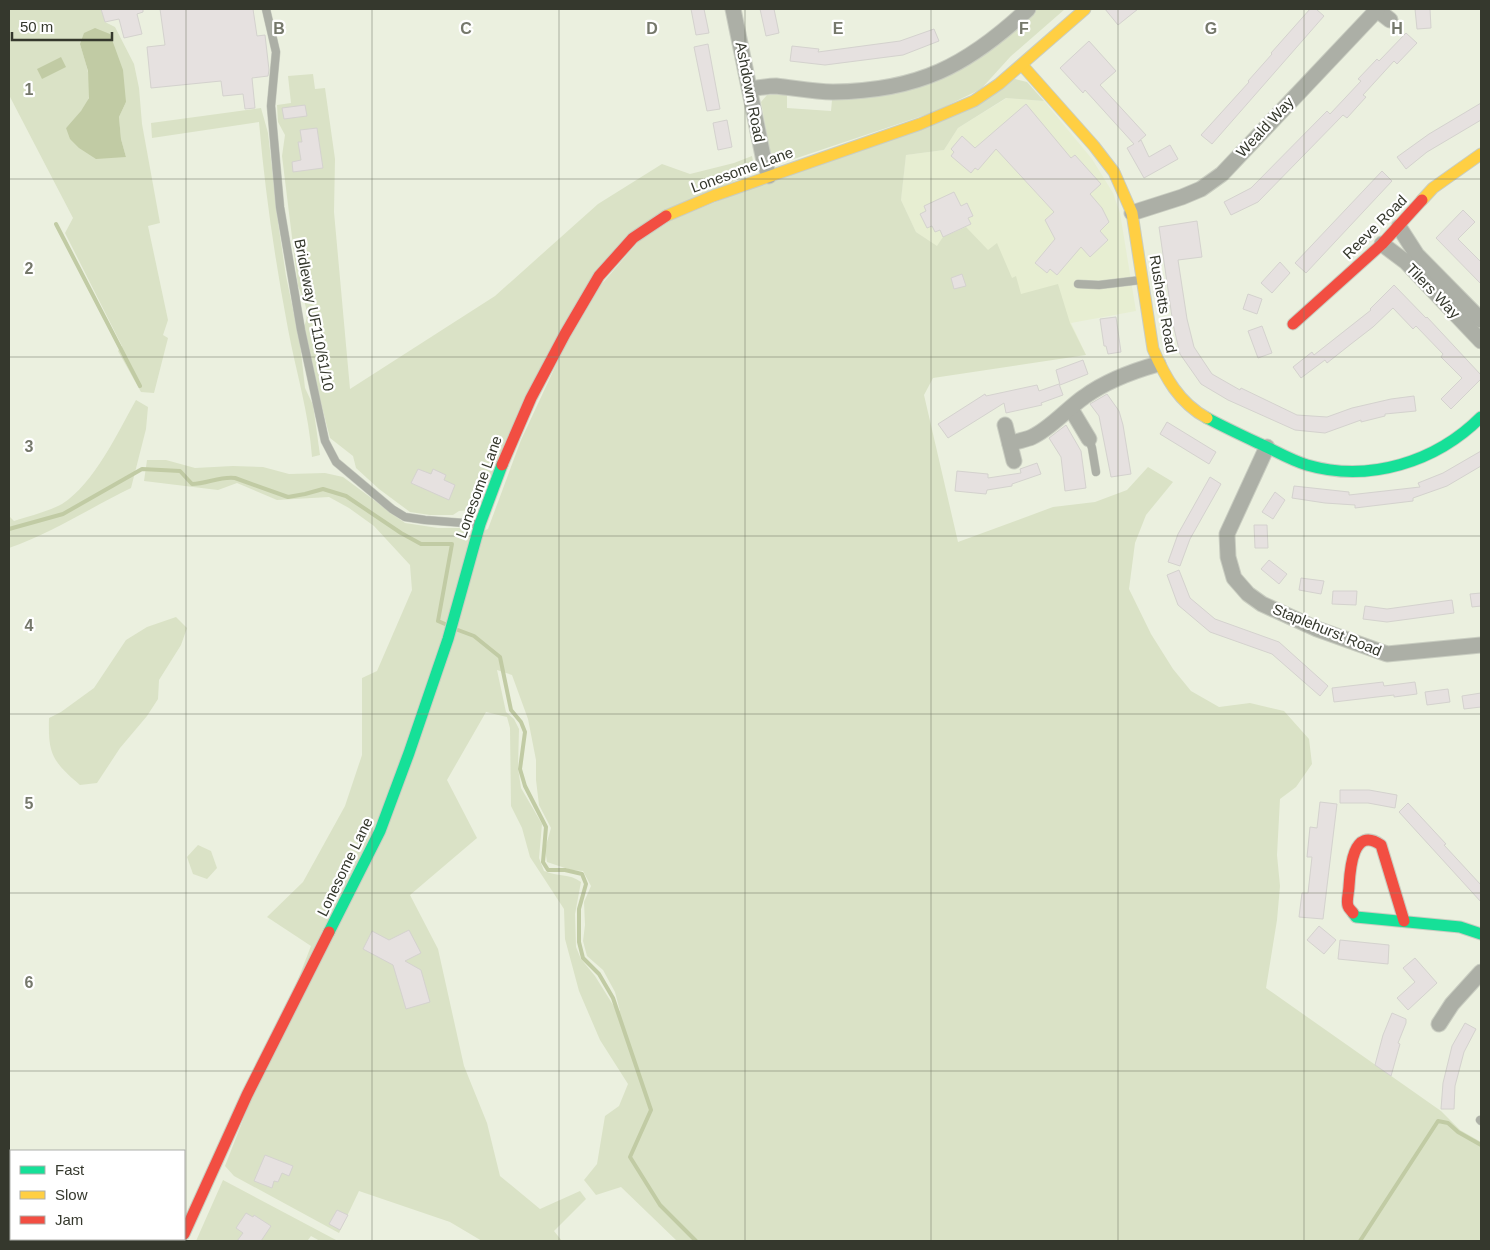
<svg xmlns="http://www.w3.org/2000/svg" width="1490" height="1250" font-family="Arial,sans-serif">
<rect width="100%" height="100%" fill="#ebf0df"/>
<!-- built -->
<path fill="#e7eed2" d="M1007,98L1044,101L1092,159L1113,193L1120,213L1136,311L1071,323L1086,355L916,232L901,200L906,155L944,150L958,128Z"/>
<!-- green -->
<g fill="#dae2c6" fill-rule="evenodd">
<path d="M9,9H101L105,22L115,27L134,64L139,88L142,124L160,223L148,226L168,320L163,335L168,338L154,393L141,392L118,351L122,346L65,233L73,218L9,95ZM80,44L126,102L119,117L121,139L126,157L66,128C73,120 87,108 89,97C92,79 85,61 80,44Z"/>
<path d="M1036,9H1065L1011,56L981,89L934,112L779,164L771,156L761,102L767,95L776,94L787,95V108L831,111L832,100L897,93L928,84L957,72Z"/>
<path d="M313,74L315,89L325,88L335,159L334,212L350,389L495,296L598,204L662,164L690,174L734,163L752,156L755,171L629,233L481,497L471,510L459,511L453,515H430L410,512L379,489L356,468L353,456L330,438L314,376L304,326C311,313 303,298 298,286L282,156L285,135L278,122L277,105L291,103L288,76Z"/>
<path d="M1015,79L1027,82L1044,101L1006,98L958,128L944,150L906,155L901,200L916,232L937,246L943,237L966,227L988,250L997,243L1012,278L1016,276L1021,294L1058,284L1070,323L1086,355L933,378L924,395L958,542L1053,507L1095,502L1127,490L1148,467L1173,482L1146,515L1135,543L1129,589L1151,634L1173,669L1191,691L1219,707L1250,703L1284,711L1309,739L1312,764L1296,787L1280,799L1277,855L1280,886L1277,920L1266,988L1441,1111L1460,1130L1481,1142V1241H677L621,1187L596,1195L584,1180L597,1164L605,1116L619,1106L628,1084L600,1040L579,991L565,939L564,909L530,857L522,828L511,806L510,728L507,717L486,712L447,780L477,838L410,895L438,949L464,1066L487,1123L500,1176L540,1209L580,1191L586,1199L554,1231L562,1241H482L450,1222L359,1191L339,1233L234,1176L225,1166L311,946L267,917L303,882L345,806L362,755V678L377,671L412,590L410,565L374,526L349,508L329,497L277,500L237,483L218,490L144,481L147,460H166L195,468L233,466L263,467L289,474L325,473L343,477L405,523L438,528H462L469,536L488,529L521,440L563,350L601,285L638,242L672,220ZM497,670L512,675L528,719L536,760V780L539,805L551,828L545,849L547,862L571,870L583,871L591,886L584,902L585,925L583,941L587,956L603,970L615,992L620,1011L615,1008L595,976L581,959L576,947L575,914L581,882C569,873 558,877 544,871L539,858L542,824L521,788L518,768L519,729L514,719L506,712Z"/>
<path d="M261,108L268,133L279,229L286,276L300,343L305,388L313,405L320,455L312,457C309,413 296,372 288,329C275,260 265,192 259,122L152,138L151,123Z"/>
<path d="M136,400L148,407L146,429L131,488C90,508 52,533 9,548V516L14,521C29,516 50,511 62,504C94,484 118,432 136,400Z"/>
<path d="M176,617L187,628L181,645L159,680L158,699L147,716L120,748L97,783L80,785C52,761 48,754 49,718L61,712L94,688L126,640L147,627Z"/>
<path d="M198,845L211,851L217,868L207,879L193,874L187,857Z"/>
<path d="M223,1180L336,1240L335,1241H320L311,1236L308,1240L301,1241H196Z"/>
</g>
<!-- water -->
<g fill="#c1cba4">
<path d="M95,28L110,34L123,70L126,102L119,117L121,139L126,157L96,159L79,148L70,139L66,128L81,111L89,98L88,71L80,44L84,33Z"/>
<path d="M61,57L66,67L42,79L37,69Z"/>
</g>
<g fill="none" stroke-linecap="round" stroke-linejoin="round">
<!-- stream -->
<g stroke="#c1cba4" stroke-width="4">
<path d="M56,224L140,386"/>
<path d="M9,529L63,514L142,469L180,471L192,484C207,484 220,476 235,478L288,497L305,494L323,489L346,496L401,533L421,544H452L438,621L445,624"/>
<path d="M458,630L474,636L500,657L511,710L521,722L525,732L520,769L525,786L546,827L543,862L548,870H565L582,874L586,884L579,909V942L583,958L599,974L613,998L651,1110L630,1157L660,1205L696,1241"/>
<path d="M1360,1241L1438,1121L1448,1123L1458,1132L1481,1145"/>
</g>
</g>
<!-- building -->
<g fill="#e6e1e0" stroke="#d4d2ce">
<path d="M101,9H143V12L137,14L142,34L124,38L119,19L105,22Z"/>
<path d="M160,9H253L257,36L265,35L269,70L268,76L252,78L255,108L245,109L243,94L223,96L221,81L151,88L147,47L165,45Z"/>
<path d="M691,9H704L709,33L696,35Z"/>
<path d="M760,9H774L779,33L766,36Z"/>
<path d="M1105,9H1138L1118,25Z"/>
<path d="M1310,9H1316L1324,16L1212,144L1201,135L1249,82L1248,81L1272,54L1271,53Z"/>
<path d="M1415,9H1430L1431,28L1417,29Z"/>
<path d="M934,29L939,41L903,55L825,65L790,61L792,46L819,49L818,52L900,41Z"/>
<path d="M1406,33L1417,43L1397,64L1394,61L1363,95L1366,97L1347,118L1343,115L1258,202L1231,215L1224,202L1251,188L1327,111L1330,114L1361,81L1358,79L1377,59L1379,61Z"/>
<path d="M1089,41L1116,71L1100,85L1146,135L1138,142L1141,140L1149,157L1170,145L1178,159L1144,178L1127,148L1134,144L1085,90L1083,93L1060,68Z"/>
<path d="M708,44L720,109L707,111L694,47Z"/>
<path d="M1481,103V120L1427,152L1406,169L1397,157L1429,134Z"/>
<path d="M1026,104L1071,158L1075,155L1101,184L1090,194L1102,208L1109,222L1100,231L1108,240L1090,257L1081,247L1057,275L1050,269L1047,273L1035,263L1055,239L1045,220L1054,212L996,149L978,170L975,168L971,173L951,156L954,152L951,149L962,136L975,148Z"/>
<path d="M305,105L307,116L284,119L282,108Z"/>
<path d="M727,120L732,147L718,150L713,123Z"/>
<path d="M317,128L323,168L293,172L292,162L301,160L298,142H302L300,130Z"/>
<path d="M1382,171L1392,181L1306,273L1295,263Z"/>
<path d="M954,192L961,206L967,203L973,216L968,218L971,224L943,237L940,230L935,232L932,226L927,228L920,214L926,211L924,206Z"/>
<path d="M1463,210L1475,222L1458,239L1481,262V284L1436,238Z"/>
<path d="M1197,221L1202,257L1178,260L1187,319L1194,347L1212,374L1240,390L1241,388L1297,415L1327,417L1352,408L1391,399L1414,396L1416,411L1385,414V416L1361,422V420L1325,433L1295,430L1228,400L1201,384L1180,354L1173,324L1159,227Z"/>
<path d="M1280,262L1290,273L1272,293L1261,283Z"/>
<path d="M962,274L966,286L954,289L951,278Z"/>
<path d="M1394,285L1426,318L1427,317L1481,375V379L1451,409L1441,399L1462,378L1441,357L1443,354L1416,326L1413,329L1393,308L1373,327L1351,344L1327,363L1325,360L1301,378L1293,367L1312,352L1314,355L1371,310L1370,309Z"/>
<path d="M1248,294L1262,299L1257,314L1243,309Z"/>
<path d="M1116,317L1121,352L1108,354L1106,346H1104L1100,319Z"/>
<path d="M1262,326L1272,353L1258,358L1248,331Z"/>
<path d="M1083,360L1088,374L1060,385L1056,370Z"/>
<path d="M1059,384L1063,395L1041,403L1042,405L1006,413L1004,403L948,438L938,424L985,394L986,396L1037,385L1039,391Z"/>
<path d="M1107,394L1119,411L1123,425L1131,474L1111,477L1099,416L1090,404Z"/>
<path d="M1167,422L1216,452L1209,464L1160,434Z"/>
<path d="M1066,425L1081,451L1086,488L1065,491L1061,457L1049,438Z"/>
<path d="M1481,451V466L1447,486L1413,498V501L1355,508V505L1325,503L1292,498L1294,486L1349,492V495L1420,487L1418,483L1443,473Z"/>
<path d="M1037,463L1041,474L1012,484V486L987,490L986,494L955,491L957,471L988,474V478L1021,473L1020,469Z"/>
<path d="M418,469L431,474L433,469L446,475L444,480L455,485L449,500L411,483Z"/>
<path d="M1210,477L1221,484L1190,539L1180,566L1168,562L1178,534Z"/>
<path d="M1275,492L1285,500L1273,519L1262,512Z"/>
<path d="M1254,525H1267L1268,548H1255Z"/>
<path d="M1269,560L1287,574L1279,584L1261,569Z"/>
<path d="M1179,570L1190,598L1215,619L1279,642L1328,686L1320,696L1272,654L1210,632L1178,605L1167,575Z"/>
<path d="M1301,578L1324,581L1321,594L1299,590Z"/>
<path d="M1333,591H1357L1356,605L1332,604Z"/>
<path d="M1481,593V606L1472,607L1470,594Z"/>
<path d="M1452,600L1454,613L1387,622L1363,619L1365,606L1387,609Z"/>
<path d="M1383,682L1384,686L1415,682L1417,694L1394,697V695L1334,702L1332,688Z"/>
<path d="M1448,689L1450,702L1427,705L1425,692Z"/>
<path d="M1481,693V707L1464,709L1462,696Z"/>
<path d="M1340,790H1369L1397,795L1395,808L1368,803H1340Z"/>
<path d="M1320,802L1337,804L1323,919L1299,917L1302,893H1308L1312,857H1307L1310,827L1317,828Z"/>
<path d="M1408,803L1446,844L1444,845L1481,885V902L1399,812Z"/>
<path d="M1319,926L1336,940L1324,954L1307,940Z"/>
<path d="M409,930L421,953L405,961L421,970L430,1002L406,1009L393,965L363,949L372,931L389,940Z"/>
<path d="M1340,940L1389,945L1388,964L1338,959Z"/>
<path d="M1415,958L1437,983L1408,1010L1397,998L1415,982L1403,968Z"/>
<path d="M1392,1013L1406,1019V1023L1398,1043L1400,1044L1391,1076L1375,1065L1383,1035Z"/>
<path d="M1465,1023L1476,1029L1464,1052L1455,1086L1454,1109H1441L1443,1083L1452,1046Z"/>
<path d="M265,1155L293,1166L289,1176L282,1173L278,1182L274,1181L272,1188L254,1181Z"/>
<path d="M337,1210L348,1215L340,1230L329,1224Z"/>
<path d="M246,1213L253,1217L254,1215L271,1226L261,1241H237L243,1233L236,1228Z"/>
</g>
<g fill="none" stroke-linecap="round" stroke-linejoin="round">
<!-- lane casing -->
<g stroke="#c9cdc1" stroke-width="9">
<g id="lane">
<path d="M266,9L276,52L271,106L280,207L301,330L325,441L336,462L392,509L405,517L425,520L477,524"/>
<path d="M1078,284L1099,285L1141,280"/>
<path d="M1089,439L1092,448L1096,472"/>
<path d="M1480,1120L1481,1121"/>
</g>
</g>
<!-- street casing -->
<g stroke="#c9cdc1" stroke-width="17">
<g id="street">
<path d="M733,9L764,161L769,176"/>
<path d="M1376,9L1390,20"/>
<path d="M750,89C758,88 767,86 776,86C795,88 814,92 833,92C918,91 967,66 1028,9"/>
<path d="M1132,213L1182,197L1201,189L1222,174L1377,10"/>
<path d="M1399,227L1417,255L1481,320"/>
<path d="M1382,244L1406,262L1481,341"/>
<path d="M1071,409L1089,439"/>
<path d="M1005,425L1014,461"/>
<path d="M1010,444C1017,441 1025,440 1032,437C1050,429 1068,408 1084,397C1106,381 1133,371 1158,364"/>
<path d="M1267,447L1227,534L1228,557L1234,578L1248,594L1262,604L1317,629L1387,654L1481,645"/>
<path d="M1439,1024L1452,1004L1481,972"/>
</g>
</g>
<!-- fast casing -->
<g stroke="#c9cdc1" stroke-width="13">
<g id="fast">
<path d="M1207,418C1224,427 1241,435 1258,443C1274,450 1290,460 1307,465C1369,483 1436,462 1481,417"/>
<path d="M1353,913L1356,917L1460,927L1481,934"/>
<path d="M329,932L380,831L409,753L448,639L480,524L502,465"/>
</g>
</g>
<!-- slow casing -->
<g stroke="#c9cdc1" stroke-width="13">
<g id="slow">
<path d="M1022,65L1094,146L1114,172L1132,213L1153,349C1165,377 1179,403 1207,418"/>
<path d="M1422,200L1433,188L1481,154"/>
<path d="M666,216L713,196L920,124L974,101L999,84L1085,9"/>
</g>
</g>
<!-- jam casing -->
<g stroke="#c9cdc1" stroke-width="13">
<g id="jam">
<path d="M1293,324L1382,244L1422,200"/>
<path d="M502,465L531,398L565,334L599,276L633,238L666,216"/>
<path d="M1353,913C1351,910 1349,909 1348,906C1346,901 1349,892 1349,886C1350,869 1353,825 1381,845L1404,921"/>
<path d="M184,1234L247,1095L329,932"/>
</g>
</g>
<!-- lane -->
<use href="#lane" stroke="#acafa6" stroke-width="8"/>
<!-- street -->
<use href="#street" stroke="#acafa6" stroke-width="15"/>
<!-- fast -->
<use href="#fast" stroke="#16e098" stroke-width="11"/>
<!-- slow -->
<use href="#slow" stroke="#ffcf43" stroke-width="11"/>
<!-- jam -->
<use href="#jam" stroke="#f24e42" stroke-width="11"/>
</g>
<!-- grid -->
<path fill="none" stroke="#75786b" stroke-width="1" stroke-opacity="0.55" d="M186,9V1241M372,9V1241M559,9V1241M745,9V1241M931,9V1241M1118,9V1241M1304,9V1241M9,179H1481M9,357H1481M9,536H1481M9,714H1481M9,893H1481M9,1071H1481"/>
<g text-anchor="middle" stroke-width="4.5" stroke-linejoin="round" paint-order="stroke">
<!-- street labels -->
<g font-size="15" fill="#35382d" stroke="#fff">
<text transform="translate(750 92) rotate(79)" y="5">Ashdown Road</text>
<text transform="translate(1265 127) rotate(-47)" y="5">Weald Way</text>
<text transform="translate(742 170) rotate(-20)" y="5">Lonesome Lane</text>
<text transform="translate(1375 227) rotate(-45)" y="5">Reeve Road</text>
<text transform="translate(1433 291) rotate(46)" y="5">Tilers Way</text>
<text transform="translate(1163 304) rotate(80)" y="5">Rushetts Road</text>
<text transform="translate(314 315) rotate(79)" y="5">Bridleway UF110/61/10</text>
<text transform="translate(479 487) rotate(-70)" y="5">Lonesome Lane</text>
<text transform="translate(1327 630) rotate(22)" y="5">Staplehurst Road</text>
<text transform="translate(345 867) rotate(-64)" y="5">Lonesome Lane</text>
</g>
</g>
<g font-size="16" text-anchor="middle" font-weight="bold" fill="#75786b" stroke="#fff" stroke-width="4.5" stroke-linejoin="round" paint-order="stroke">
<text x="279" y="34">B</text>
<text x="466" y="34">C</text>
<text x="652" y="34">D</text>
<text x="838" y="34">E</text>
<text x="1024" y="34">F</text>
<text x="1211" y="34">G</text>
<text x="1397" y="34">H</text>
<text x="29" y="95">1</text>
<text x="29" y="274">2</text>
<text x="29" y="452">3</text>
<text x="29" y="631">4</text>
<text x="29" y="809">5</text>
<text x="29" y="988">6</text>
</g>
<!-- border -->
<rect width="1490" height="1250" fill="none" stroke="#35382d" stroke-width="20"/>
<!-- legend -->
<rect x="10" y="1150" width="175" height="90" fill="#ffffff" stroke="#aeafab"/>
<rect x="20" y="1166" width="25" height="8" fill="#16e098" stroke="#aeafab"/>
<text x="55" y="1175" font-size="15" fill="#35382d">Fast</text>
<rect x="20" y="1191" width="25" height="8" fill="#ffcf43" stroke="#aeafab"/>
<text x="55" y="1200" font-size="15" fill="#35382d">Slow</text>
<rect x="20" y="1216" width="25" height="8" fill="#f24e42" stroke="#aeafab"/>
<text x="55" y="1225" font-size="15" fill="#35382d">Jam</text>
<!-- scale -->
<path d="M12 32v8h100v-8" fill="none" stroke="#35382d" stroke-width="2.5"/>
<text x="20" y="32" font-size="15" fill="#35382d" stroke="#ffffff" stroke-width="4" paint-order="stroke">50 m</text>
</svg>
